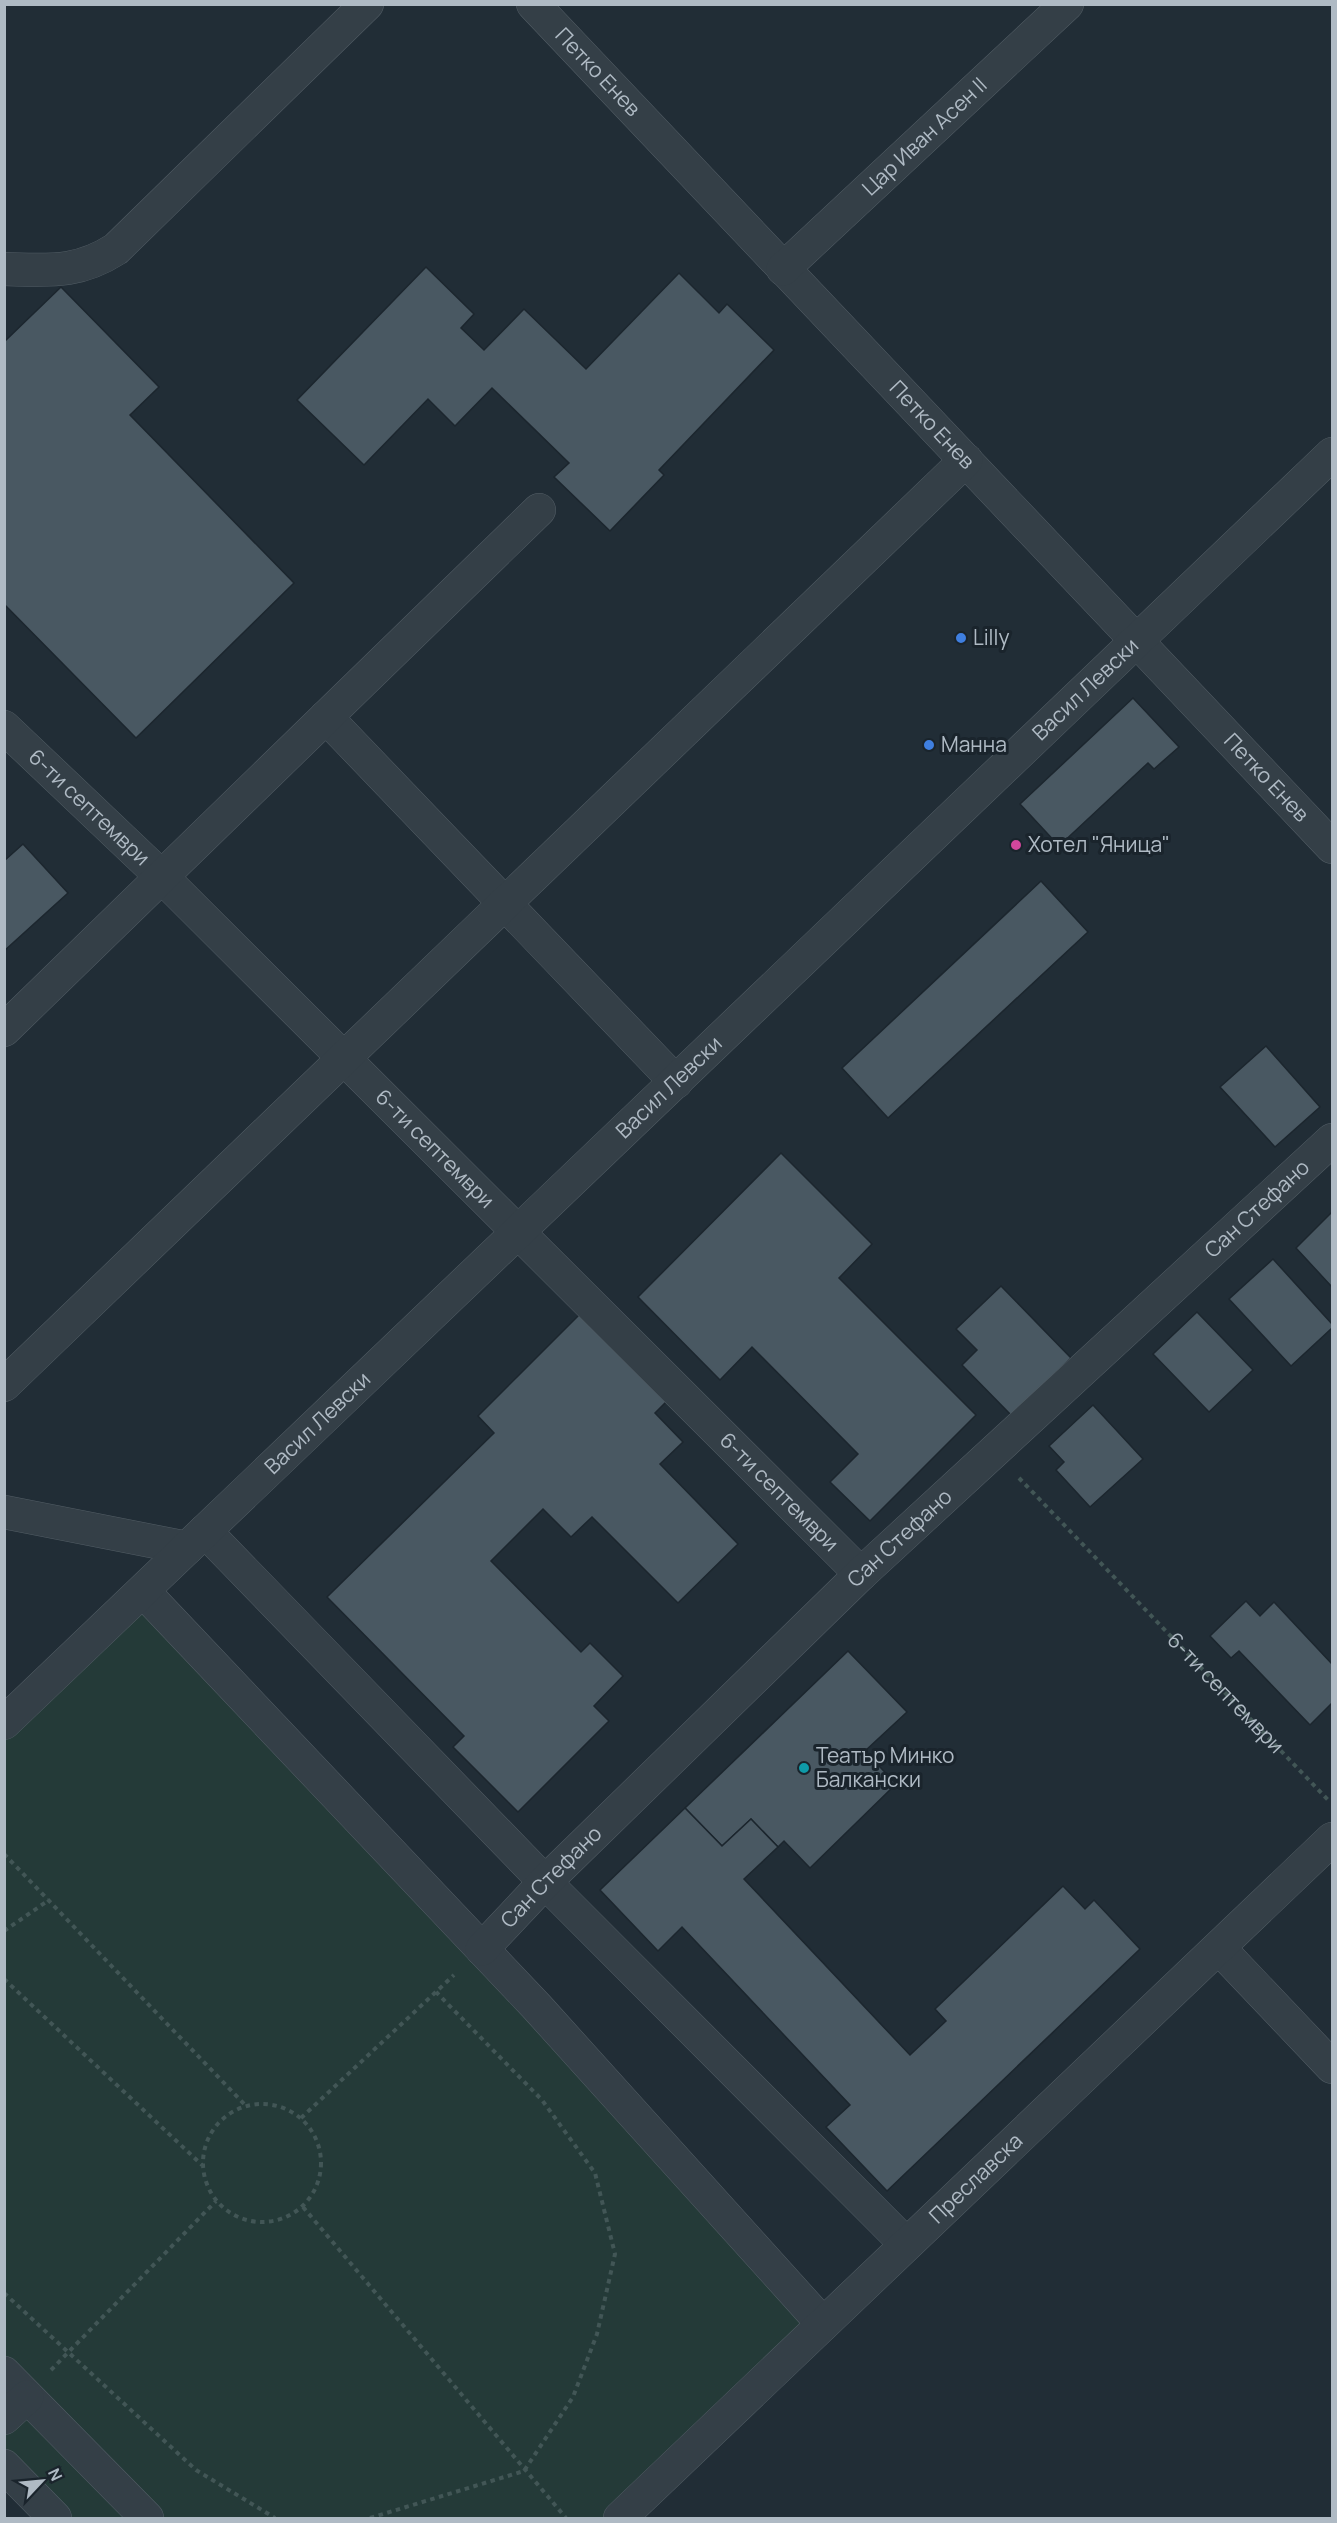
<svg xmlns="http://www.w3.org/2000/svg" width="1337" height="2523" font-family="Manrope,sans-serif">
<rect width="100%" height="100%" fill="#212d36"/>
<!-- green -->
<path fill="#243a38" d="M143,1591L823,2324L620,2518H55L5,2466V1723Z"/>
<!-- building -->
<g fill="#495862" stroke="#1c262e" stroke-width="1.5">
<path d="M426,267L474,314L461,328L484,350L524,309L586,369L679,273L719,313L727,304L774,350L659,470L664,475L610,531L554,477L569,463L492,388L455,426L428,399L364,465L297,400Z"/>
<path d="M61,287L159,387L130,415L294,583L136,738L4,604V342Z"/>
<path d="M1133,698L1179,747L1154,769L1148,763L1059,846L1020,804Z"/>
<path d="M23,844L68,893L4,951V861Z"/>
<path d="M1041,881L1088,932L888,1118L842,1068Z"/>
<path d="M1266,1046L1320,1107L1275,1147L1220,1087Z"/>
<path d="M781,1153L872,1244L839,1278L976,1415L870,1521L830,1482L858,1454L752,1347L720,1380L638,1297Z"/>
<path d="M1332,1212V1287L1296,1248Z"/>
<path d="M1273,1259L1332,1324V1328L1291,1366L1229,1299Z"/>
<path d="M1001,1286L1071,1358L1012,1416L962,1365L977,1350L956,1329Z"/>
<path d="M582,1312L668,1400L655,1413L683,1442L660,1464L738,1544L678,1603L592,1517L571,1537L543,1509L491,1561L581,1652L590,1643L623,1676L594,1706L609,1721L518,1812L453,1747L464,1736L327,1597L494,1433L478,1416Z"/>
<path d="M1197,1312L1253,1370L1209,1412L1153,1354Z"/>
<path d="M1093,1405L1143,1459L1090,1507L1056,1470L1064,1462L1049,1446Z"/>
<path d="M1246,1601L1260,1616L1274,1602L1332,1664V1703L1310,1725L1239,1651L1231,1658L1210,1636Z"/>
<path d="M848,1651L907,1712L865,1751L896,1784L810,1868L784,1841L778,1847L751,1819L722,1846L685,1808Z"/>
<path d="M685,1808L722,1846L751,1819L778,1847L744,1879L910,2055L946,2021L935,2009L1063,1886L1085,1909L1094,1900L1140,1949L887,2191L826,2127L850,2105L682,1927L658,1951L600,1890Z"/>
</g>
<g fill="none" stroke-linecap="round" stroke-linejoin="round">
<!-- minor casing -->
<g stroke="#525d65" stroke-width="34">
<g id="minor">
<path id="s2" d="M533,4L1332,847"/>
<path d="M4,269C49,270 77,274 116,249L367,4"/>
<path id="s3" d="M783,269L1067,4"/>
<path d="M326,717L676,1082"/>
<path id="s4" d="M4,727L162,877L861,1574"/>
<path d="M4,1030L539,510"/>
<path d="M4,1385L966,460"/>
<path d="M4,1512L187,1548"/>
<path d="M205,1531L545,1882L906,2244"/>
<path d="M143,1591L537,2007L823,2324"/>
<path id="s5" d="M4,1723L1332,454"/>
<path d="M1219,1948L1332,2067"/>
<path id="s6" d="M482,1949L545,1882L861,1574L1332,1140"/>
<path d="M4,2373L147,2518"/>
<path d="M4,2418L27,2397"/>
<path d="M4,2466L55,2518"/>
<path id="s7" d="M620,2518L1332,1839"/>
</g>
</g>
<!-- path -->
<g stroke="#425656" stroke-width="4" stroke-dasharray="4.5 4.5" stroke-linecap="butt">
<path id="s1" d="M1019,1478L1329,1801"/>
<path d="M4,1854L246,2106"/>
<path d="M4,1931L49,1900"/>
<path d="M4,1979L202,2165"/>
<circle cx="262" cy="2163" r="59"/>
<path d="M301,2118L454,1975"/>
<path d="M303,2207L566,2518"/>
<path d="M4,2293L196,2470L275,2518"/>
<path d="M51,2370L216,2201"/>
<path d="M370,2518L524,2471L573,2397L597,2334L615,2254L595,2173L542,2100L436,1992"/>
</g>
<!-- minor -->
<use href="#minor" stroke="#343f47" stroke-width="33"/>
</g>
<!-- markers -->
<g fill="#3f7fe0" stroke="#1a242c" stroke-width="2">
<circle cx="961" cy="638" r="6"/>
<circle cx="929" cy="745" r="6"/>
</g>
<circle fill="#d1479c" stroke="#1a242c" stroke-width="2" cx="1016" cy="845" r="6"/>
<circle fill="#0f9aa8" stroke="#1a242c" stroke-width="2" cx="804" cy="1768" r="6"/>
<g text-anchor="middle" stroke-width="6" stroke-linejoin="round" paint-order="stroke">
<!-- street labels -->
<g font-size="21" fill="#afbac4" stroke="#1a242c">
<text dy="7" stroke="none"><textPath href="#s2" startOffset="94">Петко Енев</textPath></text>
<text dy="7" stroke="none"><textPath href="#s3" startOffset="194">Цар Иван Асен II</textPath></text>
<text dy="7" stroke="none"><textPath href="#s2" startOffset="580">Петко Енев</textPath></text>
<text dy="7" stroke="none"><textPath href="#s5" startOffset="1496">Васил Левски</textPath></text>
<text dy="7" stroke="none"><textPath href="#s2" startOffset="1066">Петко Енев</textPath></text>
<text dy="7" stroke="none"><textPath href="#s4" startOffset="117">6-ти септември</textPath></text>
<text dy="7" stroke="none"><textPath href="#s5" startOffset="920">Васил Левски</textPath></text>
<text dy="7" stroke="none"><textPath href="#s4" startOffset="603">6-ти септември</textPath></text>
<text dy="7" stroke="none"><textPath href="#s6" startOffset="1072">Сан Стефано</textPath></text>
<text dy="7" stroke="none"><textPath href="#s5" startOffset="434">Васил Левски</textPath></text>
<text dy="7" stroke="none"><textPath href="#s4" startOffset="1089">6-ти септември</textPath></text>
<text dy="7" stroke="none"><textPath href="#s6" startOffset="586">Сан Стефано</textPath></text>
<text dy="7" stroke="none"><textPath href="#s1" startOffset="298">6-ти септември</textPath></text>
<text dy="7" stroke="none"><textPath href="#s6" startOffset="100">Сан Стефано</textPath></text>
<text dy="7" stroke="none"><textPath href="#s7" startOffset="492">Преславска</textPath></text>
</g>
<!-- poi labels -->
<g font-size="21" fill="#afbac4" stroke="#1a242c" text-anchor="start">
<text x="973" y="645">Lilly</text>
<text x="941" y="752">Манна</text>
<text x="1028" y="852">Хотел "Яница"</text>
<text x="816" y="1763">Театър Минко<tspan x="816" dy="24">Балкански</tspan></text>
</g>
</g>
<!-- border -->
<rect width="1337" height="2523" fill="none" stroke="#afbac4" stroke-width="12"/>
<!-- north arrow -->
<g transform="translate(42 2481) rotate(64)" stroke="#1a242c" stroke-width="4.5" paint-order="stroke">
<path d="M0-4.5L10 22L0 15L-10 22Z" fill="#afbac4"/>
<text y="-9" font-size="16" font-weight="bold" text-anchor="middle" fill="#afbac4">N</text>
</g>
</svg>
